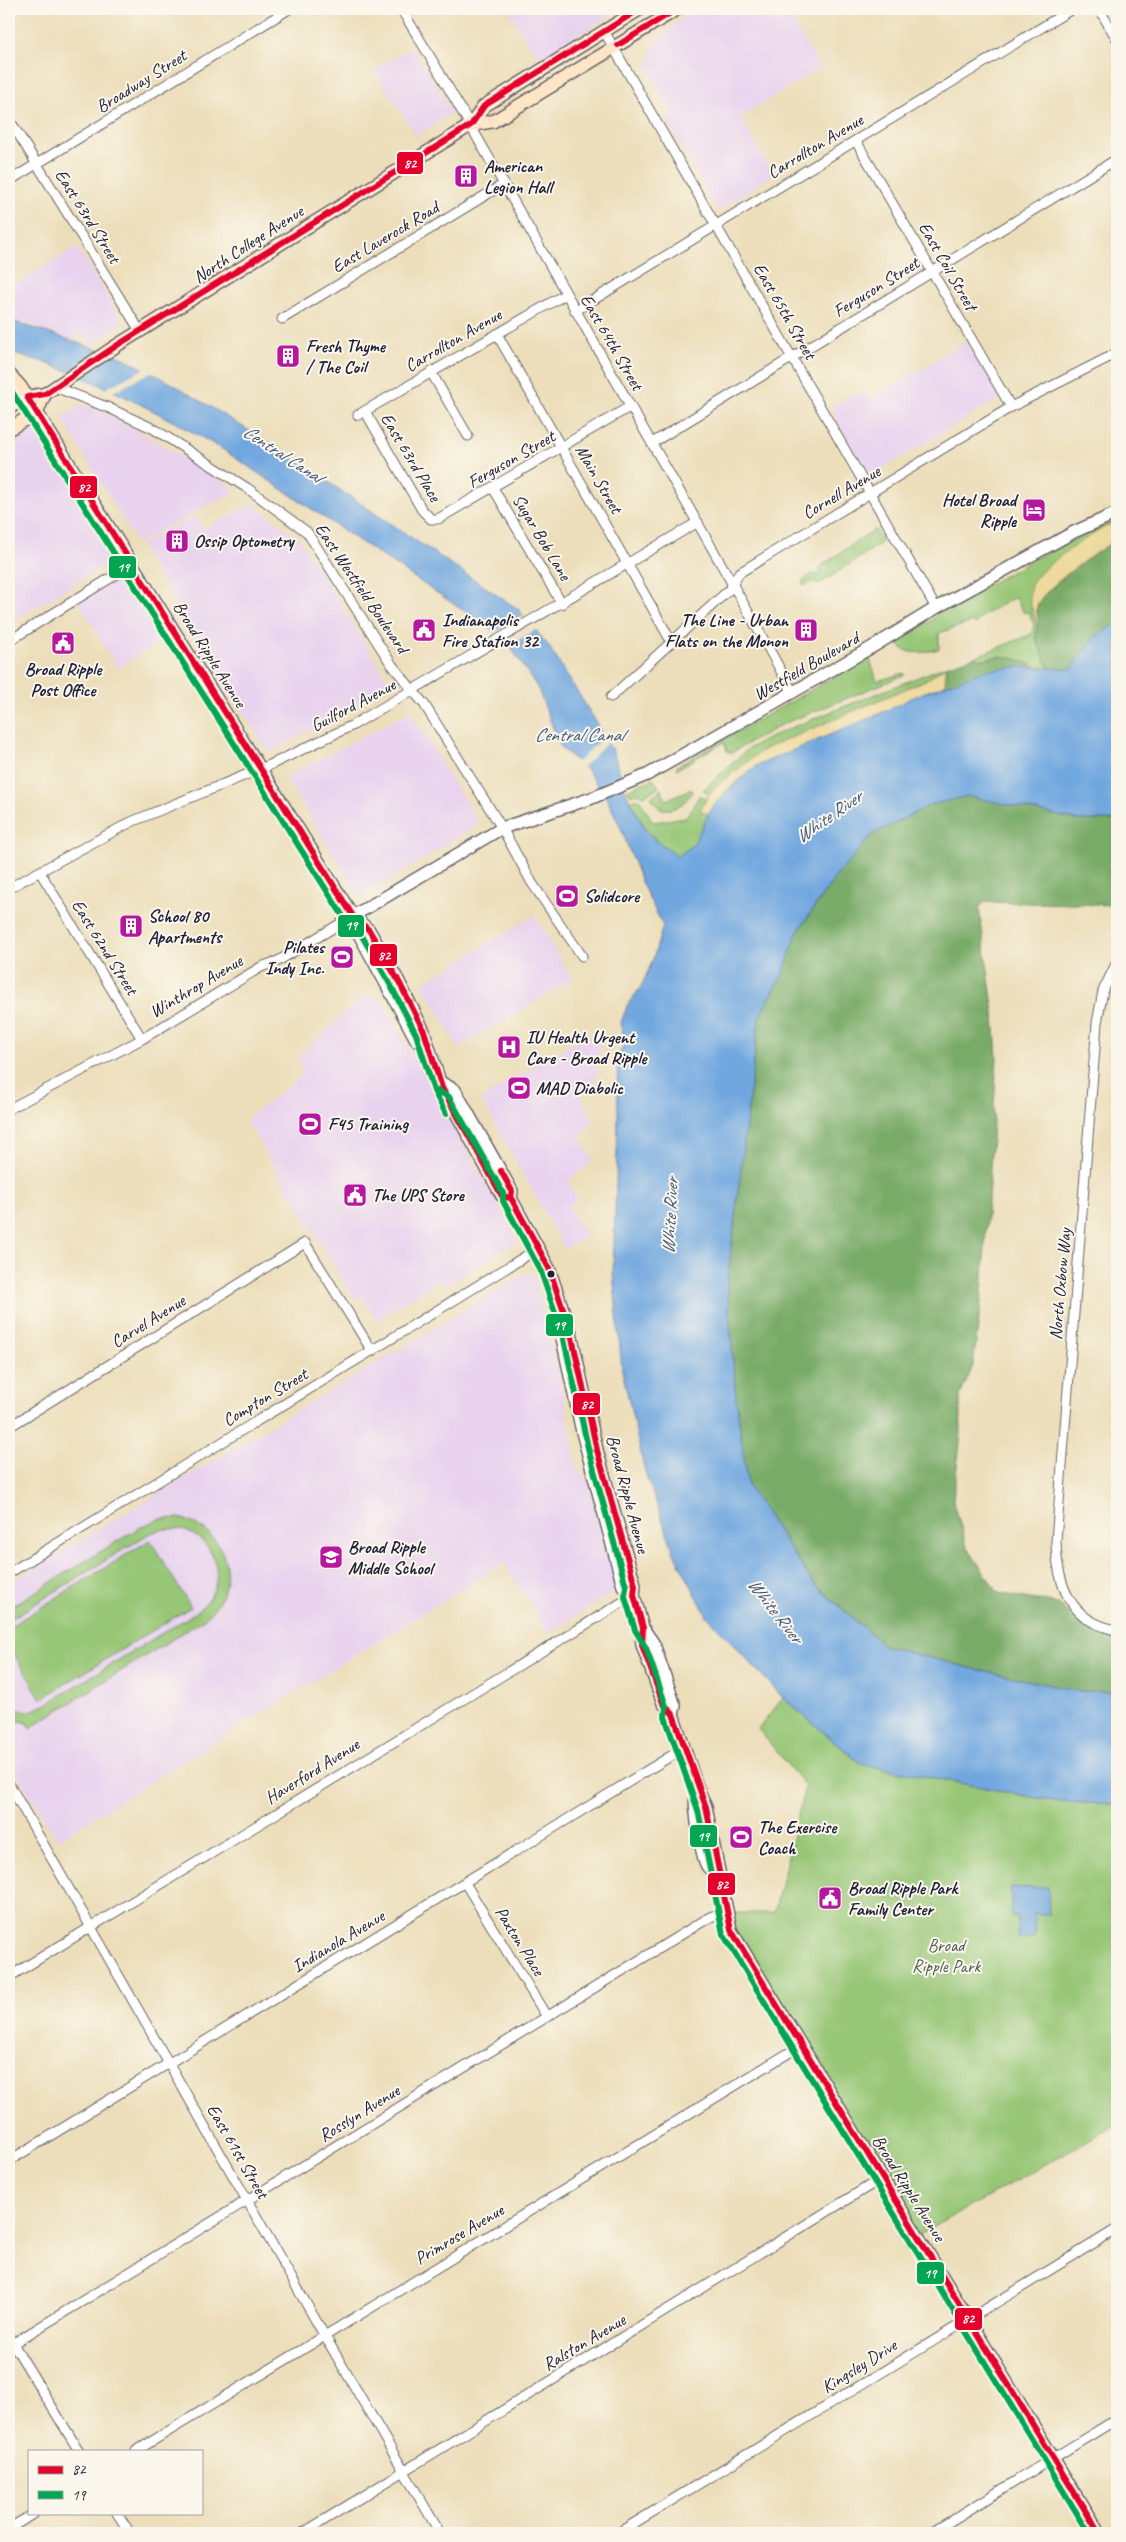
<svg xmlns="http://www.w3.org/2000/svg" width="1126" height="2542" font-family="Caveat,sans-serif">
<rect width="100%" height="100%" fill="#fbf7ec"/>
<filter id="ink" filterUnits="userSpaceOnUse"><feTurbulence type="fractalNoise" baseFrequency=".02" numOctaves="2"/><feDisplacementMap in="SourceGraphic" scale="10" xChannelSelector="R" yChannelSelector="G"/><feConvolveMatrix kernelMatrix="1 2 1 2 8 2 1 2 1" color-interpolation-filters="sRGB"/></filter>
<filter id="wash" filterUnits="userSpaceOnUse"><feTurbulence type="fractalNoise" baseFrequency=".0096" numOctaves="4" result="noise"/><feDisplacementMap in="SourceGraphic" scale="20" xChannelSelector="R" yChannelSelector="G"/><feGaussianBlur stdDeviation="1.12" result="paint"/><feColorMatrix in="noise" values="0 0 0 0 0 0 0 0 0 0 0 0 0 0 0 0 0 1.4 0 .05"/><feComposite in="paint" operator="in"/></filter>
<g filter="url(#wash)">
<rect width="100%" height="100%" fill="#ecdeba"/>
<!-- built -->
<g fill="#e8d2ee">
<path d="M507,9H621L541,59L534,48L531,49Z"/>
<path d="M699,9H785L820,68L741,117L773,175L721,209H716L666,119L672,115L647,65L655,43L682,18Z"/>
<path d="M409,49L414,50L453,113L416,136L375,70Z"/>
<path d="M77,247L123,322L92,345L86,335L78,334L74,341L9,317V288Z"/>
<path d="M966,341L1000,395L999,399L875,473L865,469L838,423L832,406L856,392L865,394L871,400Z"/>
<path d="M84,404L116,418L237,490L137,543L61,417Z"/>
<path d="M32,420L117,557L9,624V434Z"/>
<path d="M252,504L298,537L390,683L387,688L269,753L139,544L196,516L205,529Z"/>
<path d="M128,571L168,637L118,668L78,601Z"/>
<path d="M410,712L479,824L361,898L286,779V777Z"/>
<path d="M534,915L572,979L459,1048L422,984Z"/>
<path d="M363,996L382,1000L518,1241L447,1285H442L439,1280L377,1320L361,1296L355,1300L246,1120L303,1074L302,1066L297,1058Z"/>
<path d="M596,1034L601,1042L595,1084L580,1095L593,1119L581,1138L593,1161L568,1181L577,1199L569,1206L586,1237L565,1249L481,1099L578,1040Z"/>
<path d="M525,1274H532L535,1279L567,1412L576,1465L589,1485L617,1590L548,1633L504,1563L57,1840L9,1761V1583Z"/>
</g>
<!-- green -->
<g fill="#97c676" stroke="#5c7458">
<path d="M1117,519V521L1098,531L1053,563L1031,609L1038,625L1036,638L1049,669C1032,668 1019,657 1002,657C991,656 983,662 974,657L1032,634L1034,625L1028,612L1024,613L1015,597L982,616L974,625L972,622L939,633V649C926,652 903,658 897,641L925,625L944,610L1045,553Z"/>
<path d="M875,529L883,542L818,585L814,581L804,586L802,582L813,573L815,575L821,572L818,568Z"/>
<path d="M869,657L877,681L904,673L905,675L785,723L731,753L727,751L724,742L677,769V766Z"/>
<path d="M946,666L928,679L763,750L709,794L703,790L749,748L788,729Z"/>
<path d="M653,779L659,787L644,796L635,793L631,795L627,790Z"/>
<path d="M661,789L666,800L691,789L693,791C686,803 673,813 659,808L651,797Z"/>
<path d="M700,795L706,799L700,811L709,814L693,845L679,856C655,843 641,826 631,801L636,798L640,800L653,822L686,817Z"/>
<path d="M179,1518C231,1531 244,1590 200,1622L30,1728L26,1722L9,1720V1709L30,1711L45,1705L195,1613C244,1577 201,1508 147,1535L9,1620V1608L142,1526L160,1519Z"/>
<path d="M150,1540L191,1607L41,1699L9,1646V1627Z"/>
<path d="M783,1698L861,1764L1059,1802L1117,1804V2124L917,2236L723,1913H774L805,1786L758,1729Z"/>
</g>
<!-- forest -->
<g fill="#79ab67" stroke="#4e6651">
<path d="M1117,539V623L1095,637L1072,670L1049,669L1036,638L1038,620L1037,606L1043,596L1082,561Z"/>
<path d="M974,657C983,662 991,656 1001,657C1014,657 1025,663 1036,668L1020,667L945,685L946,666Z"/>
<path d="M968,796L1077,820H1117V905L985,902L979,908L994,1013L997,1059L982,1294L973,1366L960,1396L961,1435L953,1499L967,1547L998,1593L1058,1604L1089,1631L1117,1641V1692L1077,1691L970,1668L884,1646L813,1582L748,1486L736,1399L727,1283L759,1017L784,972L797,933L833,880L872,835L930,805Z"/>
</g>
<!-- sand -->
<g fill="#eeda9e" stroke="#887e6c">
<path d="M1117,521V539C1101,549 1042,588 1037,606C1035,611 1039,619 1038,625C1033,612 1026,597 1032,583C1039,567 1099,529 1117,521Z"/>
<path d="M946,666L945,685L920,694L879,714L755,767L726,791L709,814L700,811L709,794L717,785L763,750L928,679Z"/>
</g>
<!-- water -->
<g fill="#71a7df" stroke="#4a648d">
<path d="M9,320L124,358L173,384L279,449L518,609L548,645L600,728V737L612,748L626,792L646,831L658,842L678,856L693,845L712,807L727,791L754,767L770,760L879,714L920,694L987,670L1020,667L1072,669L1095,637L1117,623V820H1077L968,796L930,805L872,835L833,880L797,933L784,972L759,1017L727,1283L736,1399L748,1486L812,1582L884,1646L970,1668L1077,1691L1117,1692V1804L1059,1802L861,1764L783,1698L707,1616L675,1555L645,1472L622,1370L613,1273L618,1118L617,1060L624,1044L621,1022L628,1004L641,987L652,962L663,926L642,884L620,826L607,799L586,769L561,748L537,687L511,648L494,631L222,449C165,416 107,385 46,363C34,359 21,357 9,352Z"/>
<path d="M1048,1887L1049,1914H1034L1035,1938H1018L1017,1916H1011V1888Z"/>
</g>
<!-- pier -->
<g fill="#ecdeba">
<path d="M147,367L153,371L111,393L103,390Z"/>
<path d="M525,615L537,629L506,647L494,633Z"/>
<path d="M603,737L608,742L582,768L577,763Z"/>
</g>
</g>
<g filter="url(#ink)">
<g fill="none" stroke-linecap="round" stroke-linejoin="round">
<!-- minor casing -->
<g stroke="#696467" stroke-width="11">
<g id="minor">
<path d="M401,9C459,102 511,198 566,293C641,427 720,558 793,693"/>
<path d="M1099,9L1117,39"/>
<path d="M604,31L936,608"/>
<path d="M9,119L140,331"/>
<path d="M856,141L1011,407"/>
<path d="M9,181L289,9"/>
<path d="M575,311L1072,9"/>
<path d="M282,319L504,184"/>
<path d="M497,334L671,641"/>
<path d="M431,372L468,436"/>
<path d="M55,387L109,408L154,429L247,488L307,532L392,665L424,704L502,828L532,883L582,956"/>
<path d="M365,411L422,510L431,519H438L631,406"/>
<path d="M358,415L566,294"/>
<path d="M652,443L1117,159"/>
<path d="M493,488L562,604"/>
<path d="M9,641L133,564"/>
<path d="M611,697L730,589L739,573L1011,407L1117,353"/>
<path d="M40,872L142,1039"/>
<path d="M9,888L131,822L270,765L353,725L698,522"/>
<path d="M1117,962L1103,991L1097,1023L1056,1541C1057,1583 1069,1622 1117,1630"/>
<path d="M9,1109L142,1039L261,967L278,961L353,916"/>
<path d="M9,1427L305,1243L372,1351"/>
<path d="M9,1573L539,1248"/>
<path d="M9,1784L319,2326L440,2533"/>
<path d="M465,1883L547,2017"/>
<path d="M9,1977L634,1595"/>
<path d="M9,2161L684,1748"/>
<path d="M9,2337L79,2451"/>
<path d="M9,2346L710,1917L728,1911"/>
<path d="M136,2451L800,2046"/>
<path d="M117,2513L130,2533"/>
<path d="M9,2529L34,2513"/>
<path d="M303,2533L882,2178"/>
<path d="M618,2533L1117,2229"/>
<path d="M931,2533L1117,2419"/>
</g>
</g>
<!-- tertiary casing -->
<g stroke="#696467" stroke-width="14">
<g id="tertiary">
<path d="M37,412L353,916L369,930L398,980L424,1031L442,1088L502,1196L511,1198"/>
<path d="M353,916L502,828L592,798L647,775L874,646L936,608L1074,532L1117,513"/>
<path d="M353,916L355,927L417,1041L428,1047"/>
<path d="M442,1083L455,1090L512,1191L511,1198L549,1268L571,1333L597,1450L632,1574L635,1585L634,1595L643,1628L654,1644L673,1700L675,1706L673,1714"/>
<path d="M564,1316L559,1324L582,1432L623,1586L634,1595"/>
<path d="M643,1628L641,1633L642,1645L663,1703L673,1714L697,1786L706,1807L731,1930L1099,2533"/>
<path d="M697,1786C691,1795 701,1856 707,1866C711,1871 716,1876 720,1881"/>
</g>
</g>
<!-- secondary casing -->
<g stroke="#696467" stroke-width="15">
<g id="secondary">
<path d="M471,125L494,121L677,9"/>
<path d="M9,374L20,386L31,403"/>
<path d="M9,408L27,397L45,394L116,346L463,130L471,125L484,106L640,9"/>
<path d="M9,429L37,412L45,394"/>
</g>
</g>
<!-- minor -->
<use href="#minor" stroke="#fff" stroke-width="9"/>
<!-- tertiary -->
<use href="#tertiary" stroke="#fff" stroke-width="11"/>
<!-- secondary -->
<use href="#secondary" stroke="#fee5c5" stroke-width="12"/>
<!-- bus-1 casing -->
<g stroke="#fbf7ec" stroke-width="10">
<g id="bus-1">
<path d="M618,45L677,9"/>
<path d="M501,1171L512,1191L511,1198L549,1268L571,1333L597,1450L635,1585L634,1595L643,1628L642,1645L663,1703L673,1714L706,1807L731,1930L1099,2533"/>
<path d="M511,1198L502,1196L442,1088L424,1031L398,980L369,930L353,916L27,397L45,394L116,346L471,125L484,106L640,9"/>
</g>
</g>
<!-- bus-2 casing -->
<g stroke="#fbf7ec" stroke-width="10">
<g id="bus-2">
<path d="M9,387L346,921L362,936L390,984L416,1034L434,1091L446,1114"/>
<path d="M438,1091L449,1097L503,1193V1201L541,1272L563,1335L589,1452L626,1586L625,1597L635,1630L646,1648L666,1706L665,1717L698,1810L723,1934L1089,2533"/>
</g>
</g>
<!-- bus-1 -->
<use href="#bus-1" stroke="#e4002b" stroke-width="6"/>
<!-- bus-2 -->
<use href="#bus-2" stroke="#00a651" stroke-width="6"/>
</g>
</g>
<!-- icons -->
<defs>
<g id="building-square" transform="scale(1.25)"><rect x="-9" y="-9" width="18" height="18" rx="4" fill="#b5179e" stroke="#fbf7ec"/><path d="M-4-6H4V6H1V3H-1V6H-4ZM-2.5-4.3h1.7v1.8h-1.7ZM.8-4.3h1.7v1.8H.8ZM-2.5-1h1.7V.8h-1.7ZM.8-1h1.7V.8H.8Z" fill="#fff"/></g>
<g id="hotel-square" transform="scale(1.25)"><rect x="-9" y="-9" width="18" height="18" rx="4" fill="#b5179e" stroke="#fbf7ec"/><path d="M-6-4.5h1.5V1H6V5H4.5V3h-9V5H-6ZM-4 0a1.8 1.8 0 1 1 3.6 0ZM.5 0V-2.5h3Q6-2.5 6 0Z" fill="#fff"/></g>
<g id="civic-square" transform="scale(1.25)"><rect x="-9" y="-9" width="18" height="18" rx="4" fill="#b5179e" stroke="#fbf7ec"/><path d="M-.6-6.5H3V-4.5H.6V-3L4-1V1h2V6H-6V1h2V-1L-.6-3ZM-1.2 2.5V6h2.4V2.5Z" fill="#fff"/></g>
<g id="stadium-square" transform="scale(1.25)"><rect x="-9" y="-9" width="18" height="18" rx="4" fill="#b5179e" stroke="#fbf7ec"/><path d="M0-5a6.5 5 0 1 0 0 10a6.5 5 0 1 0 0-10ZM-3.5-1.8h7v3.6h-7Z" fill="#fff"/></g>
<g id="hospital-square" transform="scale(1.25)"><rect x="-9" y="-9" width="18" height="18" rx="4" fill="#b5179e" stroke="#fbf7ec"/><path d="M-5-5h3v3.5h4V-5h3V5h-3V1.5h-4V5h-3Z" fill="#fff"/></g>
<g id="school-square" transform="scale(1.25)"><rect x="-9" y="-9" width="18" height="18" rx="4" fill="#b5179e" stroke="#fbf7ec"/><path d="M0-5L7-2L0 1L-7-2ZM-4 1L0 2.5L4 1V4Q0 6-4 4Z" fill="#fff"/></g>
</defs>
<g fill-rule="evenodd">
<use href="#building-square" x="466" y="176"/>
<use href="#building-square" x="288" y="356"/>
<use href="#hotel-square" x="1034" y="510"/>
<use href="#building-square" x="177" y="541"/>
<use href="#civic-square" x="424" y="630"/>
<use href="#building-square" x="806" y="630"/>
<use href="#civic-square" x="63" y="643"/>
<use href="#stadium-square" x="567" y="896"/>
<use href="#building-square" x="131" y="926"/>
<use href="#stadium-square" x="342" y="957"/>
<use href="#hospital-square" x="509" y="1047"/>
<use href="#stadium-square" x="519" y="1088"/>
<use href="#stadium-square" x="310" y="1124"/>
<use href="#civic-square" x="355" y="1195"/>
<use href="#school-square" x="331" y="1557"/>
<use href="#stadium-square" x="741" y="1837"/>
<use href="#civic-square" x="830" y="1898"/>
</g>
<!-- markers -->
<circle fill="#22223b" stroke="#fbf7ec" stroke-width="2" cx="551" cy="1274" r="4.5"/>
<g text-anchor="middle" stroke-width="4" stroke-linejoin="round" paint-order="stroke">
<!-- street labels -->
<g font-size="18" fill="#22223b" stroke="#fbf7ec">
<text transform="translate(141 81) rotate(-32)" y="6">Broadway Street</text>
<text transform="translate(815 146) rotate(-31)" y="6">Carrollton Avenue</text>
<text transform="translate(88 216) rotate(58)" y="6">East 63rd Street</text>
<text transform="translate(385 237) rotate(-31)" y="6">East Laverock Road</text>
<text transform="translate(248 244) rotate(-33)" y="6">North College Avenue</text>
<text transform="translate(948 266) rotate(60)" y="6">East Coil Street</text>
<text transform="translate(876 287) rotate(-32)" y="6">Ferguson Street</text>
<text transform="translate(785 311) rotate(60)" y="6">East 65th Street</text>
<text transform="translate(453 340) rotate(-30)" y="6">Carrollton Avenue</text>
<text transform="translate(612 342) rotate(60)" y="6">East 64th Street</text>
<text transform="translate(411 457) rotate(59)" y="6">East 63rd Place</text>
<text transform="translate(511 459) rotate(-30)" y="6">Ferguson Street</text>
<text transform="translate(599 479) rotate(60)" y="6">Main Street</text>
<text transform="translate(841 492) rotate(-31)" y="6">Cornell Avenue</text>
<text transform="translate(542 537) rotate(59)" y="6">Sugar Bob Lane</text>
<text transform="translate(362 588) rotate(56)" y="6">East Westfield Boulevard</text>
<text transform="translate(210 654) rotate(58)" y="6">Broad Ripple Avenue</text>
<text transform="translate(806 666) rotate(-30)" y="6">Westfield Boulevard</text>
<text transform="translate(353 705) rotate(-28)" y="6">Guilford Avenue</text>
<text transform="translate(105 947) rotate(58)" y="6">East 62nd Street</text>
<text transform="translate(196 986) rotate(-31)" y="6">Winthrop Avenue</text>
<text transform="translate(1060 1284) rotate(-85)" y="6">North Oxbow Way</text>
<text transform="translate(148 1321) rotate(-32)" y="6">Carvel Avenue</text>
<text transform="translate(265 1397) rotate(-31)" y="6">Compton Street</text>
<text transform="translate(628 1494) rotate(75)" y="6">Broad Ripple Avenue</text>
<text transform="translate(312 1771) rotate(-32)" y="6">Haverford Avenue</text>
<text transform="translate(338 1941) rotate(-31)" y="6">Indianola Avenue</text>
<text transform="translate(520 1941) rotate(58)" y="6">Paxton Place</text>
<text transform="translate(359 2113) rotate(-32)" y="6">Rosslyn Avenue</text>
<text transform="translate(238 2151) rotate(60)" y="6">East 61st Street</text>
<text transform="translate(909 2188) rotate(58)" y="6">Broad Ripple Avenue</text>
<text transform="translate(459 2234) rotate(-31)" y="6">Primrose Avenue</text>
<text transform="translate(584 2342) rotate(-31)" y="6">Ralston Avenue</text>
<text transform="translate(859 2366) rotate(-32)" y="6">Kingsley Drive</text>
</g>
<!-- poi labels -->
<g font-size="18" font-weight="bold" fill="#22223b" stroke="#fbf7ec" text-anchor="start">
<text x="484" y="172">American<tspan x="484" dy="21">Legion Hall</tspan></text>
<text x="306" y="352">Fresh Thyme<tspan x="306" dy="21">/ The Coil</tspan></text>
<text x="1016" y="506" text-anchor="end">Hotel Broad<tspan x="1016" dy="21">Ripple</tspan></text>
<text x="194" y="547">Ossip Optometry</text>
<text x="442" y="626">Indianapolis<tspan x="442" dy="21">Fire Station 32</tspan></text>
<text x="788" y="626" text-anchor="end">The Line - Urban<tspan x="788" dy="21">Flats on the Monon</tspan></text>
<text x="63" y="675" text-anchor="middle">Broad Ripple<tspan x="63" dy="21">Post Office</tspan></text>
<text x="584" y="902">Solidcore</text>
<text x="148" y="922">School 80<tspan x="148" dy="21">Apartments</tspan></text>
<text x="324" y="953" text-anchor="end">Pilates<tspan x="324" dy="21">Indy Inc.</tspan></text>
<text x="526" y="1043">IU Health Urgent<tspan x="526" dy="21">Care - Broad Ripple</tspan></text>
<text x="536" y="1094">MAD Diabolic</text>
<text x="328" y="1130">F45 Training</text>
<text x="372" y="1201">The UPS Store</text>
<text x="348" y="1553">Broad Ripple<tspan x="348" dy="21">Middle School</tspan></text>
<text x="758" y="1833">The Exercise<tspan x="758" dy="21">Coach</tspan></text>
<text x="848" y="1894">Broad Ripple Park<tspan x="848" dy="21">Family Center</tspan></text>
</g>
<!-- park labels -->
<g font-size="18" fill="#4b5b50" stroke="#fbf7ec">
<text x="946" y="1951">Broad<tspan x="946" dy="21">Ripple Park</tspan></text>
</g>
<!-- water labels -->
<g font-size="19" font-style="italic" fill="#42577d" stroke="#fbf7ec">
<text transform="translate(283 453) rotate(33)" y="7">Central Canal</text>
<text x="579" y="741">Central Canal</text>
<text transform="translate(828 816) rotate(-35)" y="7">White River</text>
<text transform="translate(669 1216) rotate(-87)" y="7">White River</text>
<text transform="translate(776 1610) rotate(52)" y="7">White River</text>
</g>
</g>
<g stroke="#fbf7ec" stroke-width="2">
<rect x="396" y="151" width="28" height="24" rx="5" fill="#e4002b"/>
<rect x="69" y="475" width="29" height="24" rx="5" fill="#e4002b"/>
<rect x="108" y="555" width="29" height="24" rx="5" fill="#00a651"/>
<rect x="337" y="914" width="28" height="24" rx="5" fill="#00a651"/>
<rect x="369" y="943" width="29" height="24" rx="5" fill="#e4002b"/>
<rect x="545" y="1313" width="29" height="24" rx="5" fill="#00a651"/>
<rect x="572" y="1392" width="29" height="24" rx="5" fill="#e4002b"/>
<rect x="689" y="1824" width="29" height="24" rx="5" fill="#00a651"/>
<rect x="707" y="1872" width="29" height="24" rx="5" fill="#e4002b"/>
<rect x="916" y="2261" width="29" height="24" rx="5" fill="#00a651"/>
<rect x="954" y="2307" width="29" height="24" rx="5" fill="#e4002b"/>
</g>
<g font-size="14" text-anchor="middle" font-weight="bold" fill="#fff">
<text x="410" y="168">82</text>
<text x="84" y="492">82</text>
<text x="123" y="572">19</text>
<text x="351" y="930">19</text>
<text x="384" y="960">82</text>
<text x="559" y="1330">19</text>
<text x="587" y="1409">82</text>
<text x="703" y="1841">19</text>
<text x="722" y="1889">82</text>
<text x="930" y="2278">19</text>
<text x="968" y="2323">82</text>
</g>
<!-- margin -->
<rect width="1126" height="2542" fill="none" stroke="#fbf7ec" stroke-width="30"/>
<!-- legend -->
<rect x="28" y="2450" width="175" height="65" fill="#fbf7ec" stroke="#a4a2a5"/>
<rect x="38" y="2466" width="25" height="8" fill="#e4002b" stroke="#a4a2a5"/>
<text x="72" y="2474" font-size="15" fill="#22223b">82</text>
<rect x="38" y="2491" width="25" height="8" fill="#00a651" stroke="#a4a2a5"/>
<text x="72" y="2500" font-size="15" fill="#22223b">19</text>
</svg>
